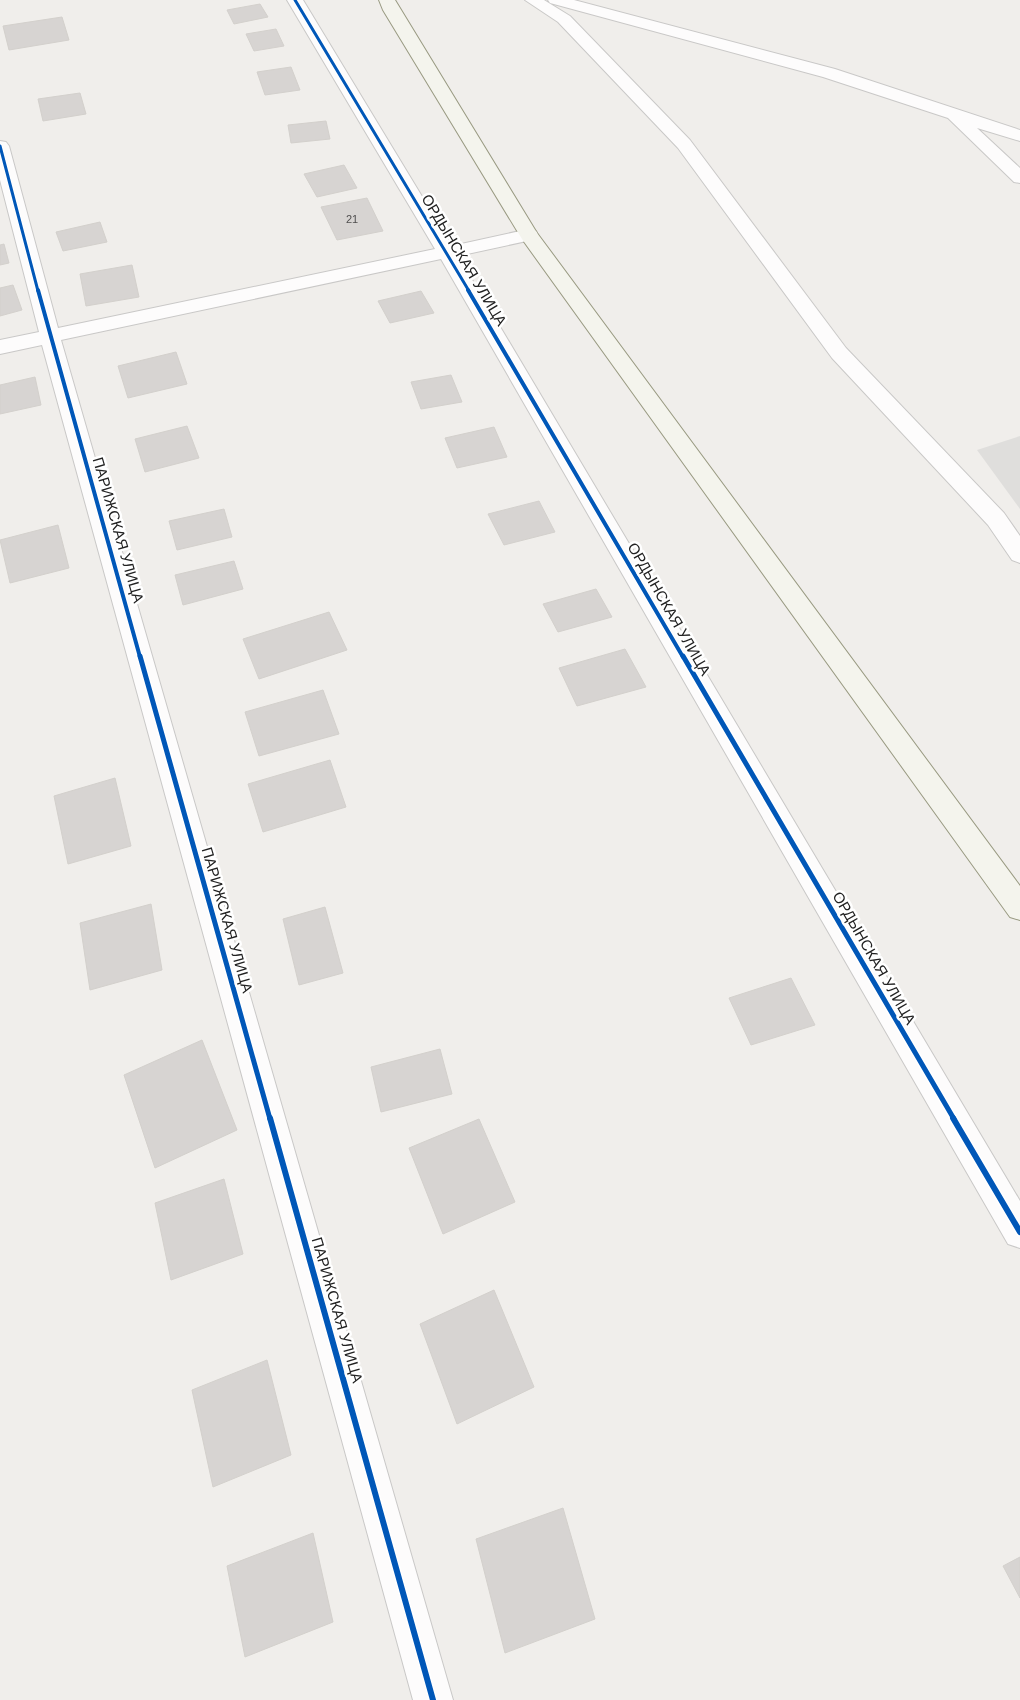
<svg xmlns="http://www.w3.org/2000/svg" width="1020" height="1700" font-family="Helvetica,sans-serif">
<rect width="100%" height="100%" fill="#f0eeeb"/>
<!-- residential -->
<path fill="#dfdedc" d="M1020,436V509L977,450Z"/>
<!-- building -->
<g fill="#d7d4d2" stroke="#d3d0cc">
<path d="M260,4L268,17L234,24L227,10Z"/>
<path d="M62,17L69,40L9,50L3,26Z"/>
<path d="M276,29L284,46L254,51L246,34Z"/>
<path d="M291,67L300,90L265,95L257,72Z"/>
<path d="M80,93L86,114L43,121L38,99Z"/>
<path d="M326,121L330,139L291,143L288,125Z"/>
<path d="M344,165L357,188L317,197L304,174Z"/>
<path d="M367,198L383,231L337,240L321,207Z"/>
<path d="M100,222L107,242L63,251L56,232Z"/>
<path d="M4,244L9,263L0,265V245Z"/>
<path d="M132,265L139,297L86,306L80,274Z"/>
<path d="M13,285L22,310L0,316V288Z"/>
<path d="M421,291L434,313L390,323L378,301Z"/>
<path d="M176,352L187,384L128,398L118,366Z"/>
<path d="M451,375L462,402L421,409L411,382Z"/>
<path d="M35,377L41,405L0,414V385Z"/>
<path d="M187,426L199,458L145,472L135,439Z"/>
<path d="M494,427L507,457L457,468L445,438Z"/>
<path d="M539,501L555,532L504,545L488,514Z"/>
<path d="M224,509L232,537L177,550L169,521Z"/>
<path d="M58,525L69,568L10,583L0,540Z"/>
<path d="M234,561L243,589L183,605L175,575Z"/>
<path d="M596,589L612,617L558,632L543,604Z"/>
<path d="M329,612L347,650L259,679L243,639Z"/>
<path d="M625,649L646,687L577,706L559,668Z"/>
<path d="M323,690L339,734L259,756L245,712Z"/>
<path d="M330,760L346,807L263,832L248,784Z"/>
<path d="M115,778L131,846L68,864L54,796Z"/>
<path d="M151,904L162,970L90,990L80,923Z"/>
<path d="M325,907L343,973L299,985L283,919Z"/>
<path d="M791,978L815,1025L751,1045L729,998Z"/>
<path d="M202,1040L237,1130L155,1168L124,1075Z"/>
<path d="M440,1049L452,1094L381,1112L371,1067Z"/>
<path d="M479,1119L515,1202L443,1234L409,1148Z"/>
<path d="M224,1179L243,1254L171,1280L155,1203Z"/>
<path d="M494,1290L534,1387L457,1424L420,1324Z"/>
<path d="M267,1360L291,1455L213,1487L192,1390Z"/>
<path d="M563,1508L595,1619L505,1653L476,1539Z"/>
<path d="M313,1533L333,1622L245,1657L227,1566Z"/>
<path d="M1020,1557V1598L1003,1566Z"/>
</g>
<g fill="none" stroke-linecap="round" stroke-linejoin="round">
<!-- street casing -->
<g stroke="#c9c8c7" stroke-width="2">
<g id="street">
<path d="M287,0H303L452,246L529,229L536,231L538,235L536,239L458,256L1020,1201V1248L1008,1244L441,259L61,340L453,1700H413L42,345L0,354V340L39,332L0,180V141L6,142L9,146L58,328L435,249Z"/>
<path d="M525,0H544L570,16L690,140L846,348L1004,513L1020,536V563L1012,560L988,525L832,358L678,148L558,22Z"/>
<path d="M548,0H574L835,69L1020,130V141L977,128L1020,168V183L1014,182L948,118L823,77L550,3Z"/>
</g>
</g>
<!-- secondary casing -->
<g stroke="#999a82" stroke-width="2">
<path id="secondary" d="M379,0H395L537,233L1020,886V920L1010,917L522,239L383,10Z"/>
</g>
<!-- street -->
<use href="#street" fill="#fdfcfc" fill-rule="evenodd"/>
<!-- secondary -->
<use href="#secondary" fill="#f4f4ed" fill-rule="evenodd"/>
<!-- cycleway-far3 casing -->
<g stroke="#fff" stroke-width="5">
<g id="cycleway-far3">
<path d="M295,0L469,291"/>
<path d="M0,146L38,291"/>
</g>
</g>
<!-- cycleway-far2 casing -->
<g stroke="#fff" stroke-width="6">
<g id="cycleway-far2">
<path d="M38,290L140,657"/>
<path d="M468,290L683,657"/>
</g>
</g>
<!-- cycleway-far1 casing -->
<g stroke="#fff" stroke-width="8">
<g id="cycleway-far1">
<path d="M140,656L270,1119"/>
<path d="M683,656L954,1119"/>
</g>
</g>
<!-- cycleway casing -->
<g stroke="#fff" stroke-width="9">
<g id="cycleway">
<path d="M270,1118L433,1700"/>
<path d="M953,1118L1020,1232"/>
</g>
</g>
<!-- cycleway-far3 -->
<use href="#cycleway-far3" stroke="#0057b8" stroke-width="3"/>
<!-- cycleway-far2 -->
<use href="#cycleway-far2" stroke="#0057b8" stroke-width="4"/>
<!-- cycleway-far1 -->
<use href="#cycleway-far1" stroke="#0057b8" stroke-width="5"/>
<!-- cycleway -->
<use href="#cycleway" stroke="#0057b8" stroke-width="6"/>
</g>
<g text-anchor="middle" stroke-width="5" stroke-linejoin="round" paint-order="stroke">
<!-- far-number labels -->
<g font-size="11" fill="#4f4e4e">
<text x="352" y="223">21</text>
</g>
<!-- street labels -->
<g font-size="15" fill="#222" stroke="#fff">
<text transform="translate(464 260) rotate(59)" y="5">ОРДЫНСКАЯ УЛИЦА</text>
<text transform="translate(118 530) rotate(74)" y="5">ПАРИЖСКАЯ УЛИЦА</text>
<text transform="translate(669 609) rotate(60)" y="5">ОРДЫНСКАЯ УЛИЦА</text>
<text transform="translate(227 920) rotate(74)" y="5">ПАРИЖСКАЯ УЛИЦА</text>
<text transform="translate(874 958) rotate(60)" y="5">ОРДЫНСКАЯ УЛИЦА</text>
<text transform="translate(337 1310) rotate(74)" y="5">ПАРИЖСКАЯ УЛИЦА</text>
</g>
</g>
</svg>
